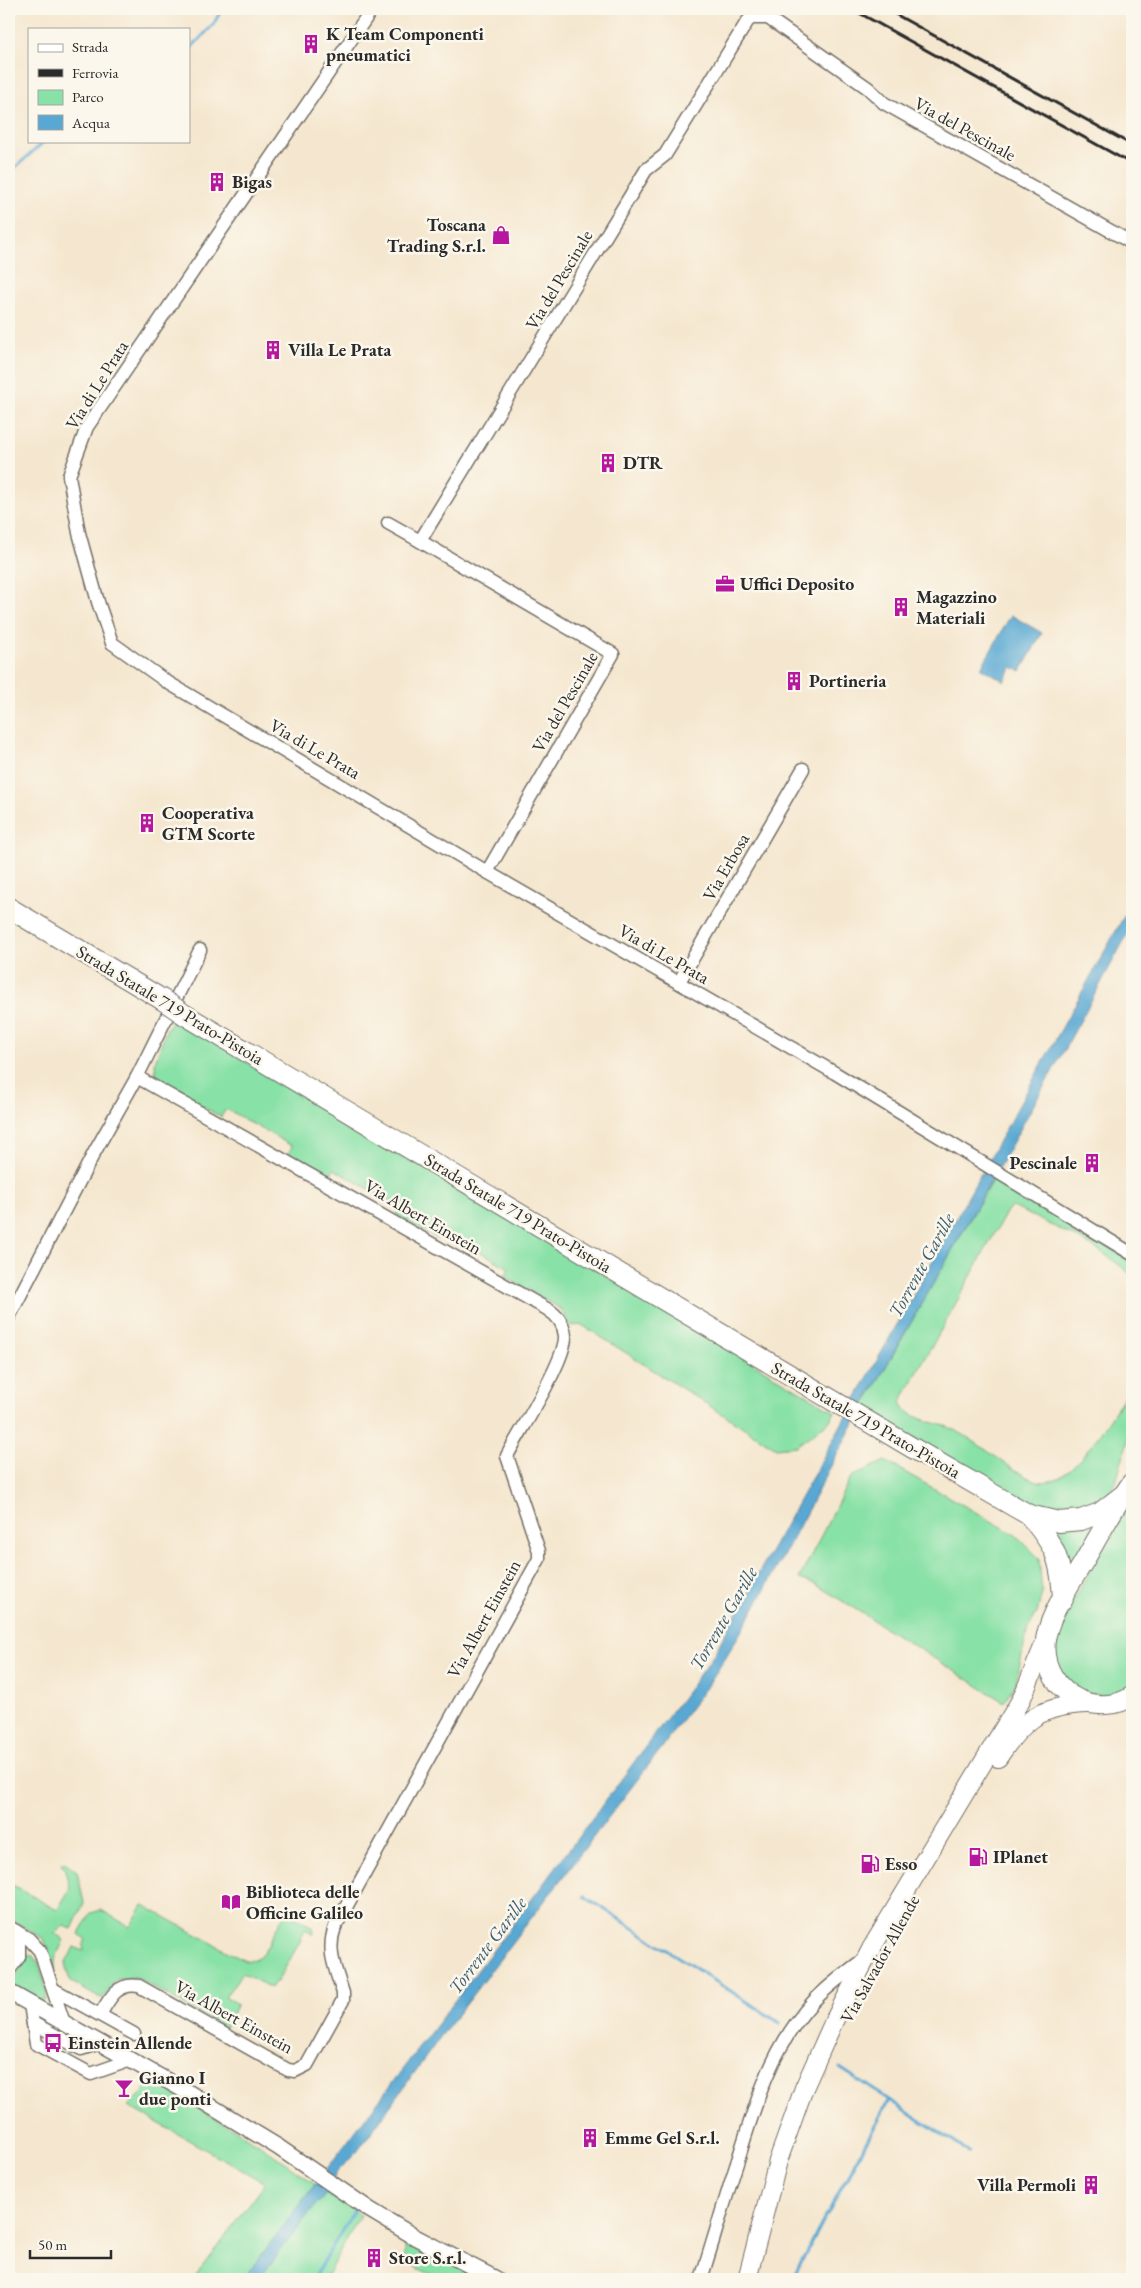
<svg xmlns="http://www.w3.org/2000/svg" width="1141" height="2288" font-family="'EB Garamond',serif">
<rect width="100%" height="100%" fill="#fbf7ec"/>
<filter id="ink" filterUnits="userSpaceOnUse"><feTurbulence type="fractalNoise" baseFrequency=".02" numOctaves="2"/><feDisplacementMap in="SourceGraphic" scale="10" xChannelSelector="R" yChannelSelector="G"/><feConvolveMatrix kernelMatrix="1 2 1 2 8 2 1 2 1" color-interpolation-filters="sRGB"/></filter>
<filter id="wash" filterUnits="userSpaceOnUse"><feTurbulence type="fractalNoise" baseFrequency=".0096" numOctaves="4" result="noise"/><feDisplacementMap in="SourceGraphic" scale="20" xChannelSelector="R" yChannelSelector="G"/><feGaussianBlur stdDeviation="1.12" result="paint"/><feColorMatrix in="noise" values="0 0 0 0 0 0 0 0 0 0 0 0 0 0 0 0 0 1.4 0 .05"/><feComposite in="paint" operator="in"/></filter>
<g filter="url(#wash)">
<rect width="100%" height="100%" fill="#f5e7cf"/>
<!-- green -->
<g fill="#88e1a6" stroke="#5a8668">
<path d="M174,1019L835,1412L829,1422L796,1446L776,1448L582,1325L571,1326L561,1309L505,1277L509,1268L443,1231L438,1239L396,1215L400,1207L334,1169L329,1177L288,1154L292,1146L226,1109L221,1117L163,1085L156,1077L155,1062L167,1028Z"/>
<path d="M993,1179L1126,1256L1132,1263V1276C1099,1245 1056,1228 1015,1208L1011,1207L1007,1211L901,1402C909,1422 939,1421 957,1431C982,1445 1005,1466 1031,1479C1041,1484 1054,1482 1063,1475C1088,1457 1116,1410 1132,1383V1426L1116,1482L1109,1496L1098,1506L1073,1515L1037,1509L862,1409Z"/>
<path d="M885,1461L1016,1535L1039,1558L1042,1593L1037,1613L1028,1629L1015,1686L1004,1702L815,1584L799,1579L851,1477Z"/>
<path d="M1132,1498V1686C1108,1703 1068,1696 1057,1666C1052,1653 1054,1641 1057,1628Z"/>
<path d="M1098,1519L1068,1573L1047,1525Z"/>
<path d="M63,1862L77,1871L84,1903L72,1929L64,1926L55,1933L64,1940L55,1959V1971L44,1939L9,1918V1883L57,1910L70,1889L64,1867L61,1865Z"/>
<path d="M143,1905L245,1961C269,1962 272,1926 287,1913L313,1927L314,1934L305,1929L300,1937L301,1940L277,1982H275L271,1988L242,1973L225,1997L237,2004L225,2028L135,1977L116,1980L103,1998L97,1997L70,1981L65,1965L74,1947L84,1951L83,1944L86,1940L79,1934L91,1913L101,1910L130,1927Z"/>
<path d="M30,1955L34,1956C40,1964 50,1993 45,2001H40L11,1985L10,1982L20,1970L26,1957Z"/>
<path d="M149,2079L257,2143L360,2215L325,2279H193L265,2183L128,2106L143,2093Z"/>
<path d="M405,2240L480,2279H440L405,2262Z"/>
</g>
<!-- water -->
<g fill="#59a8d3" stroke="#426a7f">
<path d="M1011,615L1042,633L1021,671L1012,667L1004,681L981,668Z"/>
<path d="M1132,902V926C1047,1083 959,1239 870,1394C819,1485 774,1580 719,1668C702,1695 681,1719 664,1745L444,2032L357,2152L337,2172L322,2200L317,2203L259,2279H243L538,1891L711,1659Z"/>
</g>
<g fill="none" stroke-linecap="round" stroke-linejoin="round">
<!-- stream -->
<g stroke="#59a8d3" stroke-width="3">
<path d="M189,50L213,25L222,9"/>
<path d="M9,173L45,141"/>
<path d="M584,1896L780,2023"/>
<path d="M840,2068L969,2152"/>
<path d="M313,2279L355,2209"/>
<path d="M792,2279L889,2100"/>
</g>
</g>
</g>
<g filter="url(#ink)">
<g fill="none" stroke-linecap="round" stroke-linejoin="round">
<!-- minor casing -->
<g stroke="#726d64" stroke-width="15">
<g id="minor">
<path d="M372,9L87,427L69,476L79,533L98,602L112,643L167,682L487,872L835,1073L1132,1254"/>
<path d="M388,523L420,541"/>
<path d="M487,872L613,654L420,541L646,170L665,155L747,22L751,18H768L868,88L884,103L1132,243"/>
<path d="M679,982L803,769"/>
<path d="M9,1317L94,1153L137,1077L200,950"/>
<path d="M9,1927L29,1939L40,1951L64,2023"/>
<path d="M9,1970L19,1957V1941L16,1931"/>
<path d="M53,1989L134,2034"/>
<path d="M30,2004L36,2044L91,2074L131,2060"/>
<path d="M100,2015C109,1999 117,1982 139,1986L288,2070L295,2071L307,2065L343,2000V1993C336,1970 326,1951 335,1927L539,1559V1551L507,1456C520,1431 566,1360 565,1336C564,1323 557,1315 547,1309L137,1077"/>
<path d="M33,2023L81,2049L100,2043"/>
<path d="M701,2279C714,2239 725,2199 738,2160C755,2104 772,2047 812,2003C827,1986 846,1973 864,1959"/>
</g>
</g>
<!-- tertiary casing -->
<g stroke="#726d64" stroke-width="18">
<path id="tertiary" d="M9,1992L189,2093L278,2147L370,2210L415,2237L496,2279"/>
</g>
<!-- secondary casing -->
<g stroke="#726d64" stroke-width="20">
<g id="secondary">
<path d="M998,1758C1023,1719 1042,1705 1088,1704"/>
<path d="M747,2279L778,2161L804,2088L834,2021L871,1949L1022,1698L1044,1645"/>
</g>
</g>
<!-- primary casing -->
<g stroke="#726d64" stroke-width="21">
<path id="primary" d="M1132,1482C1114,1507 1099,1536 1083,1563C1070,1585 1046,1619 1045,1645C1044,1668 1058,1690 1078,1699C1094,1707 1117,1707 1132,1696"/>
</g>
<!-- trunk casing -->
<g stroke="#726d64" stroke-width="22">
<g id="trunk">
<path d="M9,908L163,1000"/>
<path d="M185,1015L911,1447L1029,1515L1059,1522L1081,1520L1100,1513L1122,1496"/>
<path d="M1029,1515C1055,1546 1061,1558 1063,1599"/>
</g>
</g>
<!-- minor -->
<use href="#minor" stroke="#fff" stroke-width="12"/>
<!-- tertiary -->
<use href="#tertiary" stroke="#fff" stroke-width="15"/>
<!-- secondary -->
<use href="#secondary" stroke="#fff" stroke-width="18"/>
<!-- primary -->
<use href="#primary" stroke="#fff" stroke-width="19"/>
<!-- trunk -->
<use href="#trunk" stroke="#fff" stroke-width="20"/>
<!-- rail -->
<g stroke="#2b2b2b" stroke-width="3">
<path d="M852,9L1132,164"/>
<path d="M886,9L1132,145"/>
</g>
<!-- trunk-bridge casing -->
<g stroke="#726d64" stroke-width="22" stroke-linecap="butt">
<path id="trunk-bridge" d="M163,1000L185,1015"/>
</g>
<!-- trunk-bridge -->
<use href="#trunk-bridge" stroke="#fff" stroke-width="20"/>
</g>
</g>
<!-- icons -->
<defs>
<g id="building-bare" transform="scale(1.5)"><path d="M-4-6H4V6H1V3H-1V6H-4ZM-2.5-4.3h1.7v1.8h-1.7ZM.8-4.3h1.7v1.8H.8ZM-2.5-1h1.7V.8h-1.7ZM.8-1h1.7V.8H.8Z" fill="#b5179e" stroke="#fbf7ec" stroke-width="2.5" paint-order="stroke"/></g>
<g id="shop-bare" transform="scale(1.5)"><path d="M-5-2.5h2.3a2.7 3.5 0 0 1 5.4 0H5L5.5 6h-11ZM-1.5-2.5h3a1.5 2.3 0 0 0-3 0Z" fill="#b5179e" stroke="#fbf7ec" stroke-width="2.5" paint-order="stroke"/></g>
<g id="office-bare" transform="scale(1.5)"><path d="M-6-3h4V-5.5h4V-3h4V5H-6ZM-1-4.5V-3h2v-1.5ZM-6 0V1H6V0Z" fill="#b5179e" stroke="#fbf7ec" stroke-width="2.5" paint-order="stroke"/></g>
<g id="fuel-bare" transform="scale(1.5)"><path d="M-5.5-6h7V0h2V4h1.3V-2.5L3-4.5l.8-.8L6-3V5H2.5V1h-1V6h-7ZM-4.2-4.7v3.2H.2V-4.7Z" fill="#b5179e" stroke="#fbf7ec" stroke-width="2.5" paint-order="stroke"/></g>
<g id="library-bare" transform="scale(1.5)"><path d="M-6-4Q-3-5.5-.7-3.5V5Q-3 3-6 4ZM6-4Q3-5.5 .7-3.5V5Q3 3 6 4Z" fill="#b5179e" stroke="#fbf7ec" stroke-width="2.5" paint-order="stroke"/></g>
<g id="bus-bare" transform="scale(1.5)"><path d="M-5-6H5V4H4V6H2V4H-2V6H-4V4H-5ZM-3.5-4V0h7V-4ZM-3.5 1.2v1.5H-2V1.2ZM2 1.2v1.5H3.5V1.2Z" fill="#b5179e" stroke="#fbf7ec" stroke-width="2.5" paint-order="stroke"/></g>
<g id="bar-bare" transform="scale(1.5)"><path d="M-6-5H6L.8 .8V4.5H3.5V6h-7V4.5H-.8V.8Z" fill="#b5179e" stroke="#fbf7ec" stroke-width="2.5" paint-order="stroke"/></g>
</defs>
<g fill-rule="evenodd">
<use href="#building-bare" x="311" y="44"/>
<use href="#building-bare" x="217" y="182"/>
<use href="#shop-bare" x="501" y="235"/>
<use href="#building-bare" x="273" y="350"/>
<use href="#building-bare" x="608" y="463"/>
<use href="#office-bare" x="725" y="584"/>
<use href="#building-bare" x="901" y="607"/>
<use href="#building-bare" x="794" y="681"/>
<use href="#building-bare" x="147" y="823"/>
<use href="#building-bare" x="1092" y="1163"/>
<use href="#fuel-bare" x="978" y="1857"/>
<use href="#fuel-bare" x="870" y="1864"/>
<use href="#library-bare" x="231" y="1902"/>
<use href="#bus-bare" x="53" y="2043"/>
<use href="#bar-bare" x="124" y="2088"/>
<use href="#building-bare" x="590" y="2138"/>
<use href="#building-bare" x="1091" y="2185"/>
<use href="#building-bare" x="374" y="2258"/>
</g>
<g text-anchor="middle" stroke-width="5" stroke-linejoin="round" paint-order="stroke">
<!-- poi labels -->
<g font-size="18" font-weight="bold" fill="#2b2b2b" stroke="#fbf7ec" text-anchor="start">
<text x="326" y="40">K Team Componenti<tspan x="326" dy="21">pneumatici</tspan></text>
<text x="232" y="188">Bigas</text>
<text x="486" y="231" text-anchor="end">Toscana<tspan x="486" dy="21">Trading S.r.l.</tspan></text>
<text x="288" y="356">Villa Le Prata</text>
<text x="623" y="469">DTR</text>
<text x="740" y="590">Uffici Deposito</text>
<text x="916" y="603">Magazzino<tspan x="916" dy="21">Materiali</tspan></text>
<text x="809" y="687">Portineria</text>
<text x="162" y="819">Cooperativa<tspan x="162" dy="21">GTM Scorte</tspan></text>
<text x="1077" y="1169" text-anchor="end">Pescinale</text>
<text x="993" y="1863">IPlanet</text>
<text x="885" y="1870">Esso</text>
<text x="246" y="1898">Biblioteca delle<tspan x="246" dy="21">Officine Galileo</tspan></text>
<text x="68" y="2049">Einstein Allende</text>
<text x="139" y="2084">Gianno I<tspan x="139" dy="21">due ponti</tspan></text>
<text x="605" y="2144">Emme Gel S.r.l.</text>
<text x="1076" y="2191" text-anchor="end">Villa Permoli</text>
<text x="389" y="2264">Store S.r.l.</text>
</g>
<!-- street labels -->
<g font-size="18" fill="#2b2b2b" stroke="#fbf7ec">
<text transform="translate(965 129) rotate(29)" y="6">Via del Pescinale</text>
<text transform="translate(559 280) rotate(-59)" y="6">Via del Pescinale</text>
<text transform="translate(97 385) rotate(-58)" y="6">Via di Le Prata</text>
<text transform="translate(565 702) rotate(-60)" y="6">Via del Pescinale</text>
<text transform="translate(315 749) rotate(30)" y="6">Via di Le Prata</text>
<text transform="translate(726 867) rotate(-60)" y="6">Via Erbosa</text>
<text transform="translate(664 954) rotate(30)" y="6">Via di Le Prata</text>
<text transform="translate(170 1005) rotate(31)" y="6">Strada Statale 719 Prato-Pistoia</text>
<text transform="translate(518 1213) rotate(31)" y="6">Strada Statale 719 Prato-Pistoia</text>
<text transform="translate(423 1217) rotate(30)" y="6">Via Albert Einstein</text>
<text transform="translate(866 1420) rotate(30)" y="6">Strada Statale 719 Prato-Pistoia</text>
<text transform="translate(484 1619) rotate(-61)" y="6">Via Albert Einstein</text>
<text transform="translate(880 1959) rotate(-61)" y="6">Via Salvador Allende</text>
<text transform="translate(234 2017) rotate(29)" y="6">Via Albert Einstein</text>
</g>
<!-- water labels -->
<g font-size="19" font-style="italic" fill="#3d5d6e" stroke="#fbf7ec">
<text transform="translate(921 1265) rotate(-61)" y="7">Torrente Garille</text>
<text transform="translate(723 1618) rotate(-60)" y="7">Torrente Garille</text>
<text transform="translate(487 1945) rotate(-53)" y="7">Torrente Garille</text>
</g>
</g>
<!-- margin -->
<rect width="1141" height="2288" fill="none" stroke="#fbf7ec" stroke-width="30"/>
<!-- legend -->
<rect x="28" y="28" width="162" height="115" fill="#fbf7ec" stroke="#a8a59f"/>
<rect x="38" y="44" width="25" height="8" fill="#ffffff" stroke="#a8a59f"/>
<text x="72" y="52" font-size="15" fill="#2b2b2b">Strada</text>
<rect x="38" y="69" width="25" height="8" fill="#2b2b2b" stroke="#a8a59f"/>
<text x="72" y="78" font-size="15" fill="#2b2b2b">Ferrovia</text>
<rect x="38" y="90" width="25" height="15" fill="#88e1a6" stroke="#a8a59f"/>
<text x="72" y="102" font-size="15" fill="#2b2b2b">Parco</text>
<rect x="38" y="115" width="25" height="15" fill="#59a8d3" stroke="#a8a59f"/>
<text x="72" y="128" font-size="15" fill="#2b2b2b">Acqua</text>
<!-- scale -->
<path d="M30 2250v8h81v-8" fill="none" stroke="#2b2b2b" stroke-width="2.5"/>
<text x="38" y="2250" font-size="15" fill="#2b2b2b" stroke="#fbf7ec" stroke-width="4" paint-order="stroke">50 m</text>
</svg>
